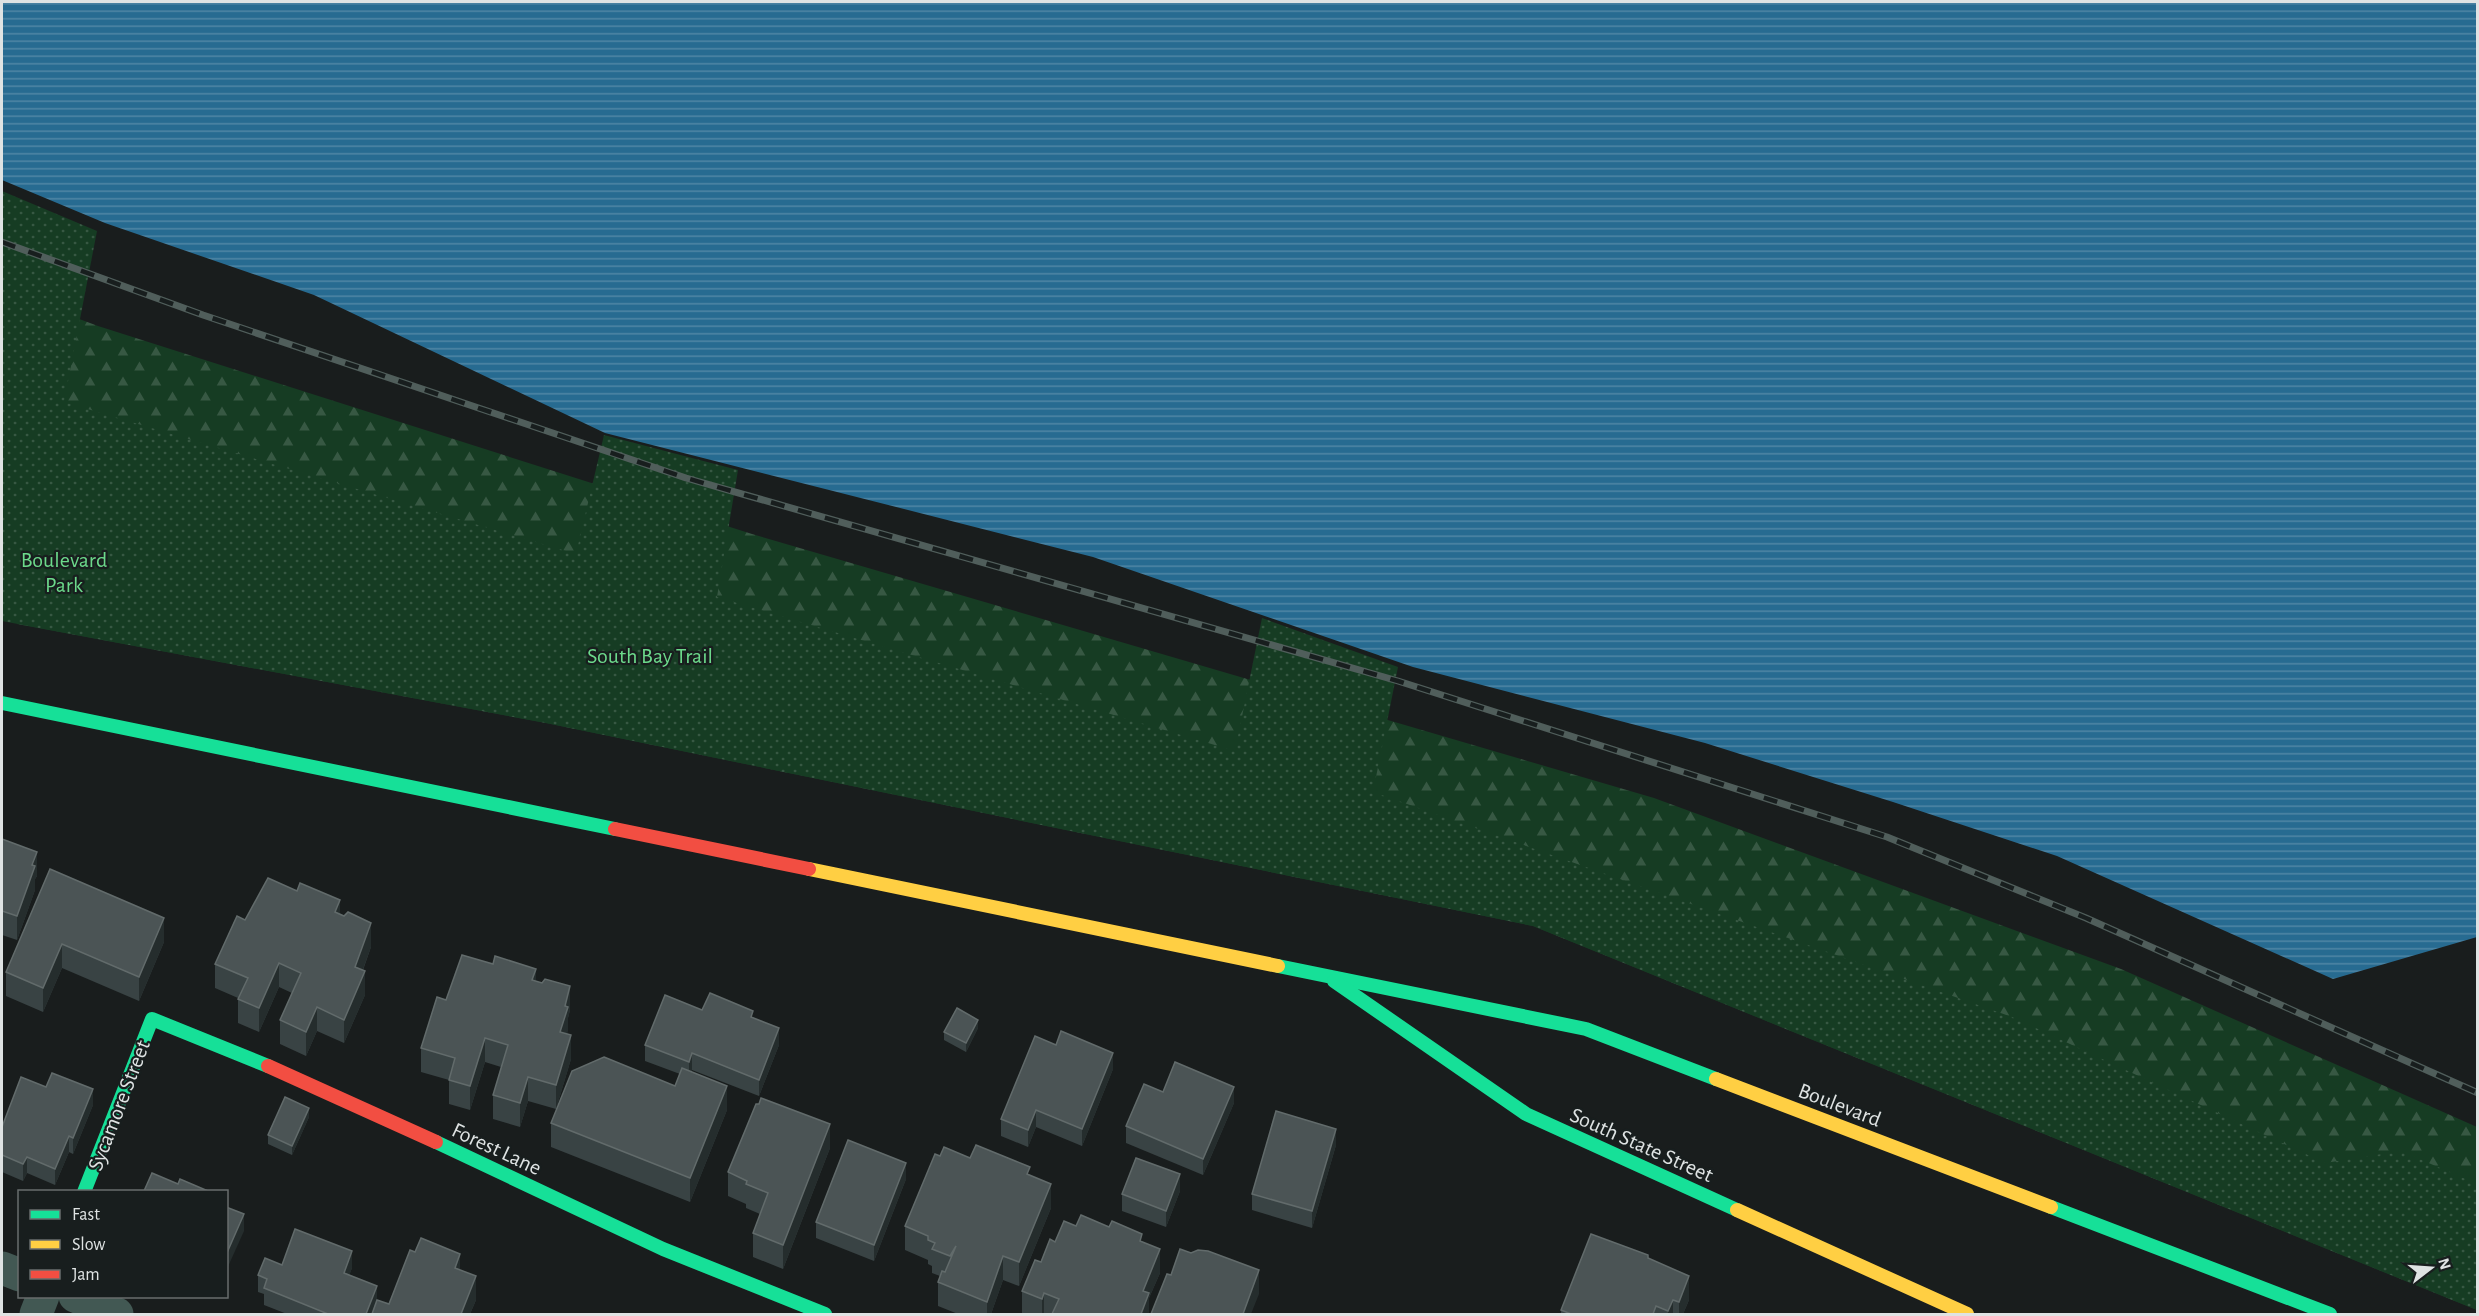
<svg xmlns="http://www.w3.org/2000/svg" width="2479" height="1316" font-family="'Alegreya Sans',sans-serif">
<defs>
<pattern id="forest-firs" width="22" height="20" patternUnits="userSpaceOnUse" patternTransform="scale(1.5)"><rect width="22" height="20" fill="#163c23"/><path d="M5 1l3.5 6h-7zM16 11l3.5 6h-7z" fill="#375843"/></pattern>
<pattern id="park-dots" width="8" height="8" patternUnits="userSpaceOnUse" patternTransform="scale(1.5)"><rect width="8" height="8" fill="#163c23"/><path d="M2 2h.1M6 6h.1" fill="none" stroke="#375843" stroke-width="1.8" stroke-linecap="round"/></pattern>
<pattern id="water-rules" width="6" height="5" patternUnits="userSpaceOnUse" patternTransform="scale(1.5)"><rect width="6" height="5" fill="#276b91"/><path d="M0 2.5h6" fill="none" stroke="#5087a5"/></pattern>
</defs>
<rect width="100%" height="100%" fill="#191d1d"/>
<!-- forest -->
<path fill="url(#forest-firs)" d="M2,290L98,326L752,534L1654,798L2121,969L2477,1127V1310L1533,926L546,723L17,624Z"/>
<!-- park -->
<path fill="url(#park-dots)" d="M2,191L97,231L64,402L576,554L604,435L738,470L717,597L1235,751L1262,618L1398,667L1373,792L2012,1017L2325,1163L2401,1151L2477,1184V1310L1533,926L546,723L2,621Z"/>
<!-- water -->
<path fill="url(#water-rules)" d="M2,2H2477V937L2333,979L2057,856L1893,802L1705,743L1413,667L1093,557L605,433L314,295L105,223L2,180Z"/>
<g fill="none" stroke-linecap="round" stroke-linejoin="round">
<!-- street -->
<g stroke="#425853" stroke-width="33">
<path d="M2,1268L20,1275"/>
<path d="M75,1296L117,1314"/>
<path d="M36,1314L43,1296"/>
</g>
<!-- fast -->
<g stroke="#16e098" stroke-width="14">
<path d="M2,703L615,829"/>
<path d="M1278,966L1586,1029L1716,1079"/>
<path d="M1334,981L1526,1114L1737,1210"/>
<path d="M436,1142L663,1249L825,1314"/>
<path d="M84,1192L152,1019L268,1066"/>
<path d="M2051,1207L2330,1314"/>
</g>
<!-- slow -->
<g stroke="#ffcf43" stroke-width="14">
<path d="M809,869L1278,966"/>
<path d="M1716,1079L2051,1207"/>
<path d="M1737,1210L1967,1314"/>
</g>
<!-- jam -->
<g stroke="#f24e42" stroke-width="14">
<path d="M615,829L809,869"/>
<path d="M268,1066L436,1142"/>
</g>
<!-- rail casing -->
<g stroke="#505e5b" stroke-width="7">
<path id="rail" d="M2,242L203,315L686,478L1398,681L1887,837L2086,918L2478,1093"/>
</g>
<!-- rail -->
<use href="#rail" stroke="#181e1e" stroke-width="4.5" stroke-dasharray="14" stroke-linecap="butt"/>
</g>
<!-- wall -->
<g fill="#394344">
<path d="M2,839L37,876L35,879V890L17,940L2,935Z"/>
<path d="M50,869L164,942L139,1001L62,968L43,1012L6,996V972Z"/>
<path d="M340,914L371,947L363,970L365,995L344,1043L317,1031L306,1056L280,1044V1020L292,993L279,987L259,1032L238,1023V998L215,988V964L245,920Z"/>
<path d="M536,981L570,1010L568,1018L567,1034L571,1059L556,1109L528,1101L520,1127L493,1119V1095L501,1067L485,1062L470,1110L449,1104V1080L421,1072V1048L446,1000Z"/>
<path d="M702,1010L753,1018L779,1045L759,1096L692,1070L691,1072L727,1110L690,1202L551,1147V1123L675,1086L680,1074L645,1061V1045Z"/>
<path d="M978,1028L966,1052L944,1040V1032Z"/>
<path d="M1113,1069L1082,1146L1036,1127L1028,1147L1001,1136V1119Z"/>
<path d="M1163,1092L1234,1103L1203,1175L1126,1143V1126Z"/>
<path d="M93,1105L73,1154L69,1152L55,1185L27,1173L23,1181L2,1172V1127Z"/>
<path d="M309,1117L292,1155L268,1144V1135Z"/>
<path d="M1336,1145L1312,1228L1252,1210V1194Z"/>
<path d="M830,1148L783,1269L753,1257V1233L760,1214L746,1208V1204L728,1196V1172Z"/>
<path d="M940,1156L970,1158L1030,1175L1051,1208L1019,1286L1003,1280L991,1314H958L938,1306V1282L940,1276L932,1273V1266L928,1264V1260L905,1250V1226Z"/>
<path d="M906,1179L874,1261L816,1238V1222Z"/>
<path d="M1180,1191L1166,1227L1122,1211V1194Z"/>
<path d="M1055,1242H1142L1160,1273L1149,1298V1314H1022V1291L1041,1262Z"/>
<path d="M1648,1259L1689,1300L1683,1314H1561V1310Z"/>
<path d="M282,1265L352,1268L349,1275L377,1301L389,1304L460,1270L476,1300L470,1314H287L264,1305V1294L258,1292V1275Z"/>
</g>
<!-- shaded-wall -->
<g fill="#252d2d">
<path d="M37,852V876L35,879V890L17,940V916Z"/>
<path d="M340,900V924L335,912Z"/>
<path d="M164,918V942L139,1001V977Z"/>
<path d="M371,923V947L355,991V967Z"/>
<path d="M62,944V968L43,1012V988Z"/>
<path d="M279,963V987L259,1032V1008Z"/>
<path d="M536,969V992L532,980Z"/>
<path d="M365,971V995L344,1043V1020Z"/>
<path d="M570,986V1010L568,1018V1031L560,1056V1032L565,1006Z"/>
<path d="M317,1007V1031L306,1056V1032Z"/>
<path d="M978,1020V1028L966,1052V1043Z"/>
<path d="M779,1028V1045L759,1096V1080Z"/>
<path d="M571,1035V1059L556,1109V1085Z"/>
<path d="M485,1038V1062L470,1110V1086Z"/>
<path d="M692,1053V1070L689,1078V1062Z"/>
<path d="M1113,1053V1069L1082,1146V1129Z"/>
<path d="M528,1077V1101L520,1127V1103Z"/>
<path d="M727,1086V1110L690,1202V1178Z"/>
<path d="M1234,1087V1103L1203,1175V1159Z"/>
<path d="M93,1089V1105L73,1154V1138Z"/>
<path d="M309,1108V1117L292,1155V1146Z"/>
<path d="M1036,1110V1127L1028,1147V1130Z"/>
<path d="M830,1124V1148L783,1269V1245Z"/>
<path d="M1336,1129V1145L1312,1228V1211Z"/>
<path d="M69,1136V1152L55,1185V1169Z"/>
<path d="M27,1157V1173L23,1181V1164Z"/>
<path d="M906,1163V1179L874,1261V1245Z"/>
<path d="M1180,1174V1191L1166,1227V1211Z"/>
<path d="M1051,1184V1208L1019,1286V1262Z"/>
<path d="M244,1214V1231L226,1271V1255Z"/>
<path d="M1160,1249V1273L1149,1298V1314H1141L1143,1291Z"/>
<path d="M352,1251V1268L344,1290V1273Z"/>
<path d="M460,1254V1278L455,1268Z"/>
<path d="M1003,1256V1280L991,1314H987V1302Z"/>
<path d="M1259,1270V1294L1251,1314H1243Z"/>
<path d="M476,1276V1300L470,1314H461Z"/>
<path d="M1689,1276V1300L1683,1314H1679V1302Z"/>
<path d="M377,1286V1302L372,1314H366Z"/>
<path d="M1044,1293V1314H1042V1299Z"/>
<path d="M1673,1300V1314H1668V1311Z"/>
</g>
<!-- building -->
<g fill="#4b5455" stroke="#626b6b" stroke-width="1.5">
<path d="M2,839L37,852L32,865L35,866L17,916L2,911Z"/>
<path d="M50,869L164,918L139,977L62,944L43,988L6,972Z"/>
<path d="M268,878L297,891L300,883L340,900L335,912L344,916L348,912L371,923L355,967L365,971L344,1020L317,1007L306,1032L280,1020L301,973L279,963L259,1008L238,999L248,978L215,964L237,916L245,920Z"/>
<path d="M462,955L493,964L495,956L536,969L532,980L542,983L545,979L570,986L565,1006L568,1007L560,1032L571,1035L556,1085L528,1077L520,1103L493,1095L508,1045L485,1038L470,1086L449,1080L455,1058L421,1048L437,997L446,1000Z"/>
<path d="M710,993L753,1011L751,1017L779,1028L759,1080L692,1053L689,1062L645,1045L665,995L702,1010Z"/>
<path d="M957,1008L978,1020L966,1043L944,1032Z"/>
<path d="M1061,1031L1113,1053L1082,1129L1036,1110L1028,1130L1001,1119L1035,1036L1056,1045Z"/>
<path d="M604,1057L675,1086L682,1068L727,1086L690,1178L551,1123L572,1071Z"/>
<path d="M1175,1062L1234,1087L1203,1159L1126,1126L1144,1084L1163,1092Z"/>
<path d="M52,1073L93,1089L73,1138L69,1136L55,1169L27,1157L23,1164L2,1155V1127L21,1077L46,1087Z"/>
<path d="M285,1097L309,1108L292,1146L268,1135Z"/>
<path d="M761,1098L830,1124L783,1245L753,1233L768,1193L746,1184L747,1181L728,1172L756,1104H759Z"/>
<path d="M1276,1111L1336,1129L1312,1211L1252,1194Z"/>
<path d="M848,1140L906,1163L874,1245L816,1222Z"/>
<path d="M976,1145L1030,1167L1027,1174L1051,1184L1019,1262L1003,1256L987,1302L938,1282L942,1271L945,1272L956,1246L950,1256L932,1249L935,1243L928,1240V1236L905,1226L935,1154L940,1156L944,1147L970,1158Z"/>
<path d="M1136,1158L1180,1174L1166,1211L1122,1194Z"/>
<path d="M152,1173L178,1184L180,1179L208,1191H144Z"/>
<path d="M226,1207L244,1214L226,1255Z"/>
<path d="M1081,1215L1109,1227L1112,1221L1142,1234L1140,1241L1160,1249L1143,1291L1149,1293L1141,1314H1052L1059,1299L1044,1293L1042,1299L1022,1291L1035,1260L1041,1262L1050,1239L1055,1242L1064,1221L1076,1226Z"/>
<path d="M295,1229L352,1251L344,1273L377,1286L366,1314H328L264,1288L267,1279L258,1275L265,1258L282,1265Z"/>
<path d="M1591,1234L1648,1255V1258L1689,1276L1679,1302L1673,1300L1668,1311L1656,1306L1653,1314H1571L1561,1310Z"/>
<path d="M421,1238L460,1254L455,1268L476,1276L461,1314H372L377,1300L389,1304L410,1250L415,1252Z"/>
<path d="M1180,1249L1191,1253L1198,1250L1208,1251L1259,1270L1243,1314H1151L1167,1274L1171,1275Z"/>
</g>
<g text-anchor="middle" stroke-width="4.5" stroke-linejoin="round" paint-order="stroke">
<!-- park labels -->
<g font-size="22" fill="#6cd98b" stroke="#181e1e">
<text x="64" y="567">Boulevard<tspan x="64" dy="25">Park</tspan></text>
<text x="650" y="663">South Bay Trail</text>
</g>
<!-- street labels -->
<g font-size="22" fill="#dfe3e3" stroke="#181e1e">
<text transform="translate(1840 1104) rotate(21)" y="8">Boulevard</text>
<text transform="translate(118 1105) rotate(-69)" y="8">Sycamore Street</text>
<text transform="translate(1642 1144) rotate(24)" y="8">South State Street</text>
<text transform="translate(497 1148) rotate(25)" y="8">Forest Lane</text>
</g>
</g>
<!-- border -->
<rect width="2479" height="1316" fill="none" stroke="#dfe3e3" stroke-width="6"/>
<!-- legend -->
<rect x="18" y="1190" width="210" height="108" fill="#181e1e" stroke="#686d6d" stroke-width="1.5"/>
<rect x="30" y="1210" width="30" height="9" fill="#16e098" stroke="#686d6d" stroke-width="1.5"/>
<text x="72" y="1220" font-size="18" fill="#dfe3e3">Fast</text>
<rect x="30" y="1240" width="30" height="9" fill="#ffcf43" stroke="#686d6d" stroke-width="1.5"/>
<text x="72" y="1250" font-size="18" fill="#dfe3e3">Slow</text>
<rect x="30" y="1270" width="30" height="9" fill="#f24e42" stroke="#686d6d" stroke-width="1.5"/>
<text x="72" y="1280" font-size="18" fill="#dfe3e3">Jam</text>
<!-- north arrow -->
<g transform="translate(2431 1268) rotate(73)" stroke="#181e1e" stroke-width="4.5" paint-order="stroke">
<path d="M0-4.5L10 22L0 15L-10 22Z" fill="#dfe3e3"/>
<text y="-9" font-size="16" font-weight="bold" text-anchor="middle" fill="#dfe3e3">N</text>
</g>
</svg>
